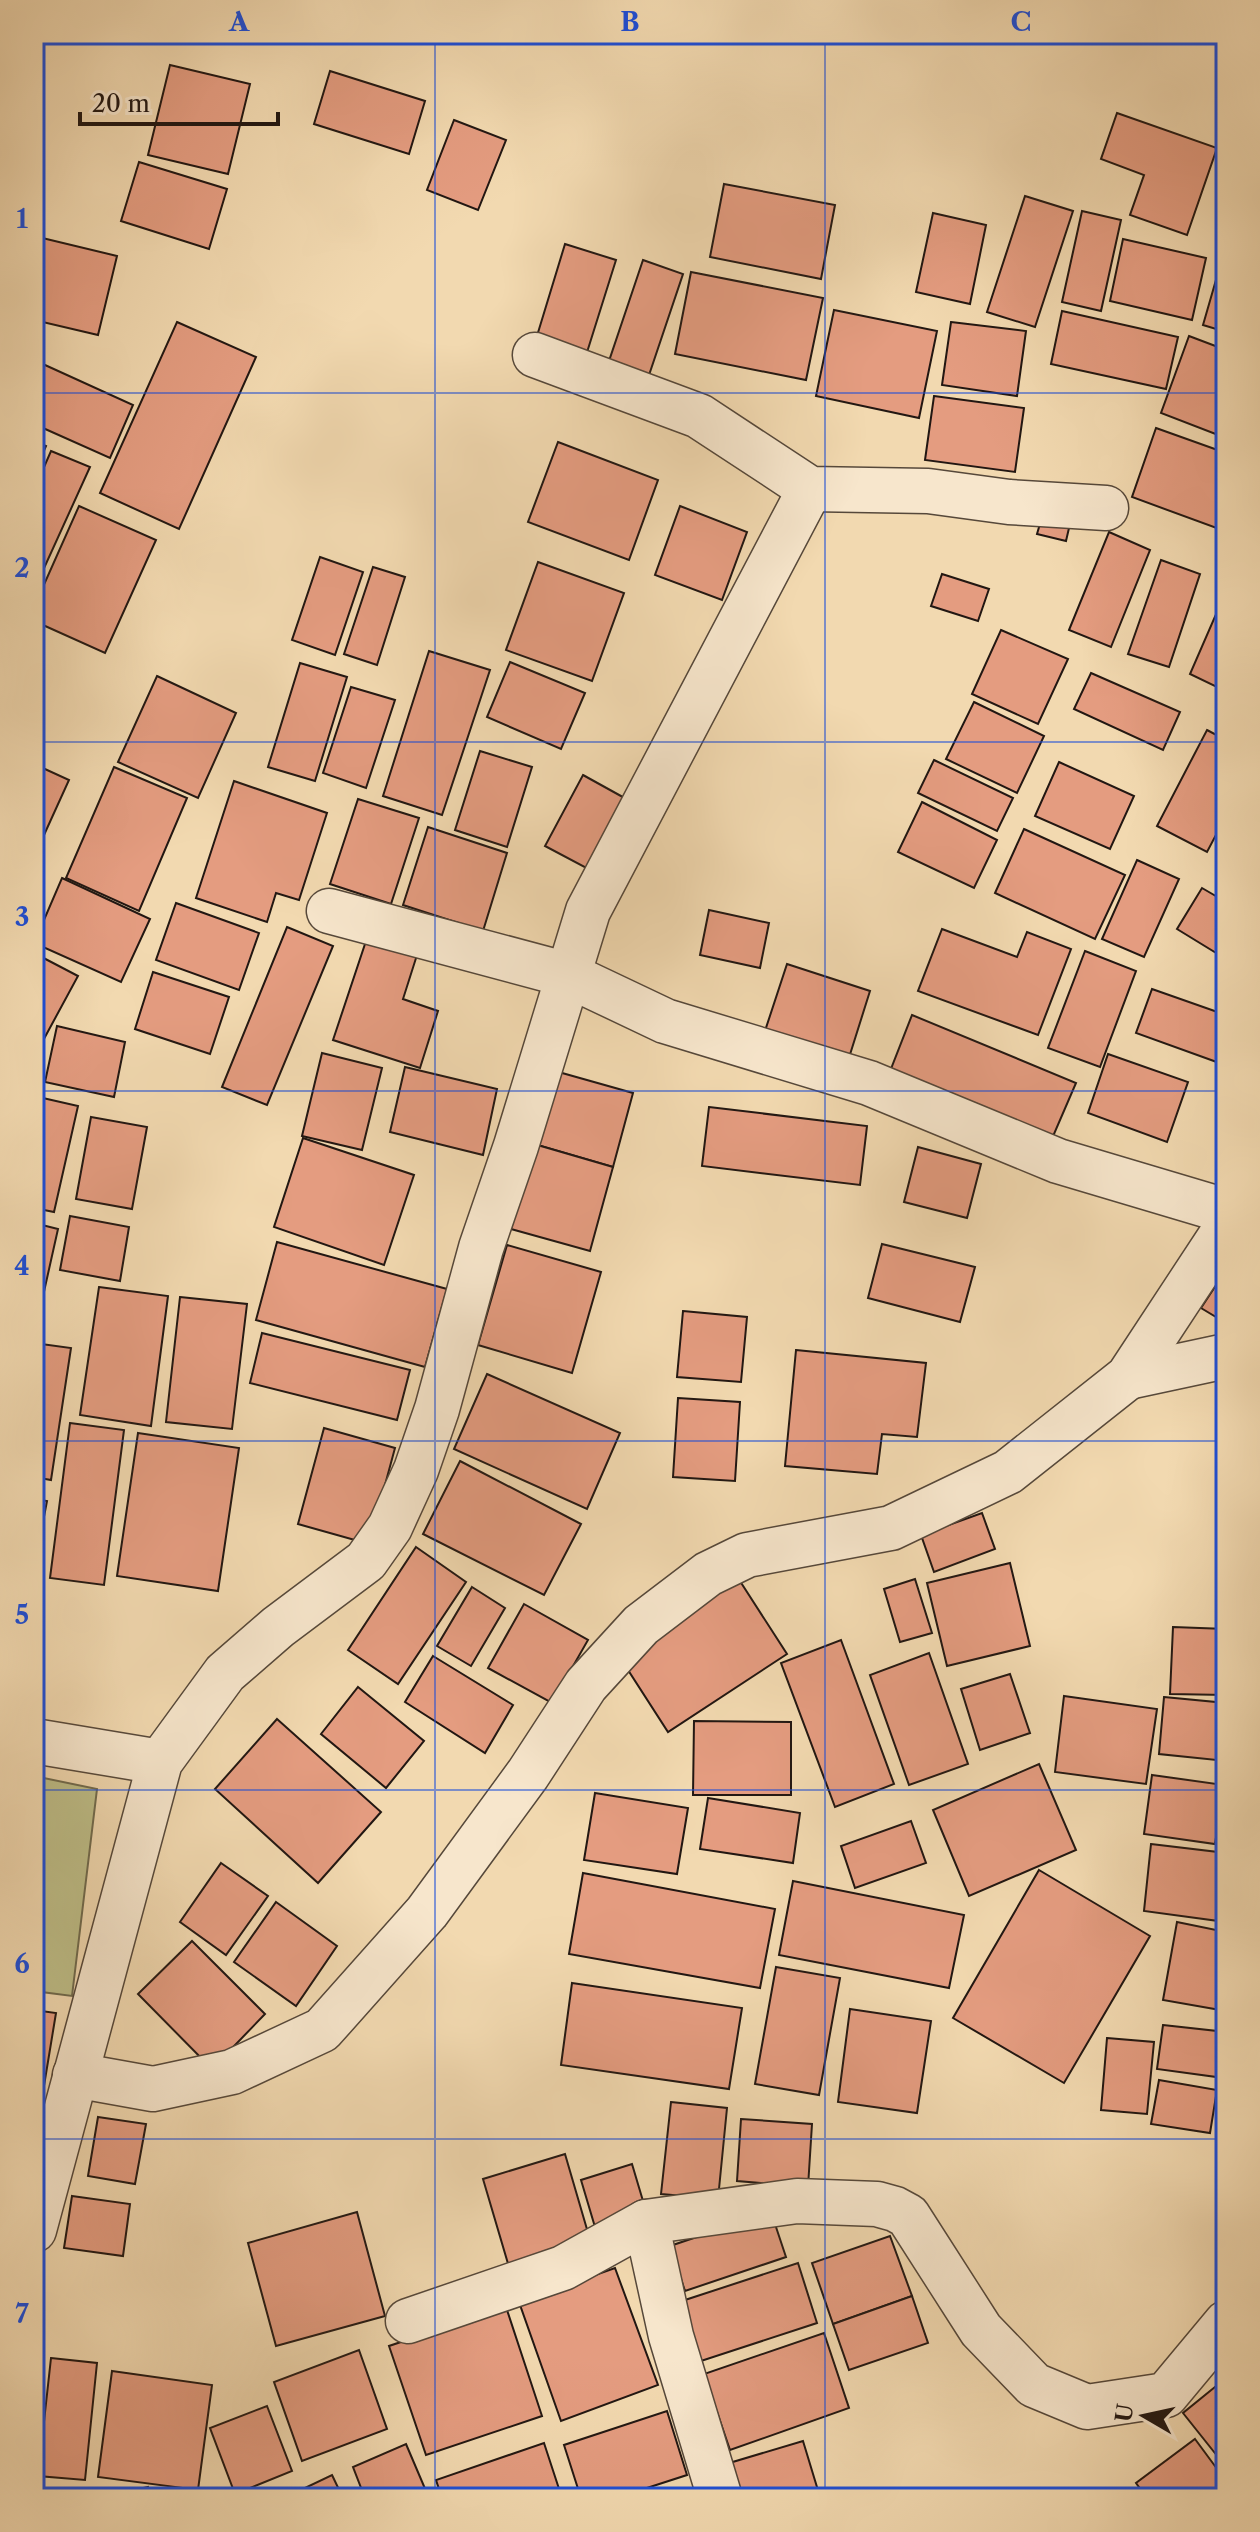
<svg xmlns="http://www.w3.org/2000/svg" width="1260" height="2532" font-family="'Libre Caslon Text',serif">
<rect width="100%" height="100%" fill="#f2d9b0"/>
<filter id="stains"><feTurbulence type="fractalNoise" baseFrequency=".0025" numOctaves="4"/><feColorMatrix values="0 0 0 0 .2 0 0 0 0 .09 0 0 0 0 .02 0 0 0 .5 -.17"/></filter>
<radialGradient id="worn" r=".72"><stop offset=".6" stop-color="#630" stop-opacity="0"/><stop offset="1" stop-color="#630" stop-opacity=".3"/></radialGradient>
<!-- green -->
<path fill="#bebe88" stroke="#706a4d" stroke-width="2" d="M34,1776L97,1789L72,1996L34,1991Z"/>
<!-- building -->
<g fill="#e49c80" stroke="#221712" stroke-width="2">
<path d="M170,65L250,84L228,174L148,155Z"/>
<path d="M330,71L425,101L409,154L314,124Z"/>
<path d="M1117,113L1217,148L1187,235L1130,215L1144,175L1101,159Z"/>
<path d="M454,120L506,140L478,210L427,190Z"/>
<path d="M139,162L227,189L209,249L121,221Z"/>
<path d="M724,184L835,205L821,279L710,257Z"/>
<path d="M1025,196L1073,211L1035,327L987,312Z"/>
<path d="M1082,211L1121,220L1101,311L1062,302Z"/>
<path d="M933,213L986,225L970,304L916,292Z"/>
<path d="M34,236L117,256L98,335L34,320Z"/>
<path d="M1123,239L1206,258L1192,320L1110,301Z"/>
<path d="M565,244L616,260L583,365L533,349Z"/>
<path d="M643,260L683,274L647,381L607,367Z"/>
<path d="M691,272L823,298L806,380L675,354Z"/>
<path d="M1218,273L1226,275V332L1203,325Z"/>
<path d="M834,310L937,331L919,418L816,396Z"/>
<path d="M1062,311L1178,337L1166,389L1051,364Z"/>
<path d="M177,322L256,357L179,529L100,493Z"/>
<path d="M951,322L1026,331L1017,396L942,385Z"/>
<path d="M1189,336L1226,350V438L1161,413Z"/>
<path d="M34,360L133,405L110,458L34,424Z"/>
<path d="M934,396L1024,408L1015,472L925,460Z"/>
<path d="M1156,428L1226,453V520L1222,530L1132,497Z"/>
<path d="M34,441L46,446L34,474Z"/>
<path d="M558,442L658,480L629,560L528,522Z"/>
<path d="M51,451L90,467L40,577L34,575V490Z"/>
<path d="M79,506L156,540L105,653L34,621V607Z"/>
<path d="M680,506L747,532L722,600L655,575Z"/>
<path d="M1044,510L1072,515L1066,541L1037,534Z"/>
<path d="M1109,532L1150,550L1111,647L1069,630Z"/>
<path d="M320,557L363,572L335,655L292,640Z"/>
<path d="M1161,560L1200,574L1169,667L1128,654Z"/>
<path d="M538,562L624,593L592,681L506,650Z"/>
<path d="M373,567L405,577L377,665L344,654Z"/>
<path d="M942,574L989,589L978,621L931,606Z"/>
<path d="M1220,605L1226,608V677L1221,689L1190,674Z"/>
<path d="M1001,630L1068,659L1038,724L972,694Z"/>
<path d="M429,651L490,670L442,815L383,796Z"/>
<path d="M510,662L585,693L561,749L487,717Z"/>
<path d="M300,663L347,677L315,781L268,767Z"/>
<path d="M1091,673L1180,712L1163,750L1074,709Z"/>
<path d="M157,676L236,713L198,798L118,762Z"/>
<path d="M351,687L395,700L366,788L323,773Z"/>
<path d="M974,702L1044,736L1017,793L946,759Z"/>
<path d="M1207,730L1226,740V816L1207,852L1157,826Z"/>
<path d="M480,751L532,767L507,847L455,830Z"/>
<path d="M934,760L1013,798L997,831L918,793Z"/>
<path d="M1059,762L1134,796L1110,849L1035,816Z"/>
<path d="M34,764L69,780L34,857Z"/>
<path d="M114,767L187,798L139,911L66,878Z"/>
<path d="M583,775L630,801L592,871L545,846Z"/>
<path d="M234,781L327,813L299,900L276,893L267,922L196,898Z"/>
<path d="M358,799L419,818L391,904L330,884Z"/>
<path d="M922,802L997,840L974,888L898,852Z"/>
<path d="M428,827L507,853L483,931L403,905Z"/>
<path d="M1024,829L1125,875L1095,939L995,893Z"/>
<path d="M1137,860L1179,879L1144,957L1102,939Z"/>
<path d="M62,878L150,919L121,982L34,943Z"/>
<path d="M1202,888L1226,902V959L1177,929Z"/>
<path d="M176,903L259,933L239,990L156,960Z"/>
<path d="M709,910L769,923L760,968L700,955Z"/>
<path d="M287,927L333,946L267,1105L222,1087Z"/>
<path d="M942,929L1017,957L1027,932L1071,949L1038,1035L918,991Z"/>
<path d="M367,938L417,955L403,999L438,1011L420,1068L333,1040Z"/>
<path d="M1085,951L1136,971L1100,1067L1048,1048Z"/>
<path d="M34,953L78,976L39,1048L34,1045Z"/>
<path d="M787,964L870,991L847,1064L763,1037Z"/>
<path d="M153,972L229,997L210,1054L135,1029Z"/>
<path d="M1152,989L1226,1015L1225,1065L1136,1033Z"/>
<path d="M912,1015L1076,1083L1051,1141L889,1074Z"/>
<path d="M57,1026L125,1042L114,1097L45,1082Z"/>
<path d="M322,1053L382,1068L362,1150L302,1136Z"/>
<path d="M1108,1054L1188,1082L1167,1142L1088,1113Z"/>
<path d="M405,1067L497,1089L483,1155L390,1132Z"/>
<path d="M555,1071L633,1093L613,1167L534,1144Z"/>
<path d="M34,1096L78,1106L54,1212L34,1208Z"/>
<path d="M709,1107L867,1126L860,1185L702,1166Z"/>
<path d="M91,1117L147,1127L132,1209L76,1199Z"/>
<path d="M303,1138L414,1175L384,1265L274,1227Z"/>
<path d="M534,1144L613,1167L590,1251L511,1229Z"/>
<path d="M918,1147L981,1164L967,1218L904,1202Z"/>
<path d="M70,1216L129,1227L120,1281L60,1270Z"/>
<path d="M34,1223L58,1229L37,1323L34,1322Z"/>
<path d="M277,1242L447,1289L425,1367L256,1320Z"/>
<path d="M882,1244L975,1267L960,1322L868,1298Z"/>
<path d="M507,1245L601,1272L572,1373L478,1345Z"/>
<path d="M1226,1270V1323L1201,1308Z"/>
<path d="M99,1287L168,1296L151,1426L80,1415Z"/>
<path d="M180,1297L247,1304L232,1429L166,1422Z"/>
<path d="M683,1311L747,1317L741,1382L677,1377Z"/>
<path d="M262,1333L410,1370L397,1420L250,1383Z"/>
<path d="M34,1343L71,1348L51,1480L34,1477Z"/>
<path d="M796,1350L926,1363L917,1437L882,1434L877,1474L785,1466Z"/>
<path d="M487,1374L620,1433L587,1509L454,1449Z"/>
<path d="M678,1398L740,1402L735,1481L673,1477Z"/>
<path d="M70,1423L124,1430L104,1585L50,1578Z"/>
<path d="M324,1428L395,1448L369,1544L298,1524Z"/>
<path d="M138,1433L239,1448L218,1591L117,1576Z"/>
<path d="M460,1461L581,1524L544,1595L423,1534Z"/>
<path d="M34,1499L47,1501L34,1569Z"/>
<path d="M982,1513L995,1549L934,1572L921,1535Z"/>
<path d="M416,1547L466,1582L398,1684L348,1650Z"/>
<path d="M1010,1563L1030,1646L947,1666L927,1583Z"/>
<path d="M738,1578L787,1654L668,1732L619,1656Z"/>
<path d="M915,1579L932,1633L900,1642L884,1589Z"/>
<path d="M472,1587L505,1608L471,1666L437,1646Z"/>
<path d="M524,1604L588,1640L552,1703L488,1668Z"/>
<path d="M1173,1627L1226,1629V1695L1170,1694Z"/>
<path d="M841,1640L894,1784L835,1807L781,1663Z"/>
<path d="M929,1653L968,1764L909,1785L870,1675Z"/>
<path d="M433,1656L513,1705L485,1753L405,1702Z"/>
<path d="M1010,1674L1030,1733L980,1750L961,1689Z"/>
<path d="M358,1687L424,1741L386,1788L321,1734Z"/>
<path d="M1064,1696L1157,1709L1146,1784L1055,1772Z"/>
<path d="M1164,1697L1226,1703V1761L1159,1754Z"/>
<path d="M277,1719L381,1812L318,1883L215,1789Z"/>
<path d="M694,1721L791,1722V1795H693Z"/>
<path d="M1039,1764L1076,1850L969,1896L933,1810Z"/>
<path d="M1152,1775L1224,1785L1215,1844L1144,1834Z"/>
<path d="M595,1793L688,1808L677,1874L584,1860Z"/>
<path d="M708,1798L800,1813L793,1863L700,1849Z"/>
<path d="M911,1821L926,1863L855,1888L841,1846Z"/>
<path d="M1151,1844L1226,1853V1922L1144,1911Z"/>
<path d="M221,1863L268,1896L226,1955L180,1922Z"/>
<path d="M1039,1870L1150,1936L1064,2083L953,2018Z"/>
<path d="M583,1873L775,1909L760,1988L569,1954Z"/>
<path d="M793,1881L964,1915L949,1988L779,1955Z"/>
<path d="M276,1902L337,1946L296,2006L234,1962Z"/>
<path d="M1177,1922L1226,1932V2011L1163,2000Z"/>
<path d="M192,1941L265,2014L212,2069L138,1994Z"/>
<path d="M776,1967L840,1978L819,2095L755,2084Z"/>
<path d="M572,1983L742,2008L729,2089L561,2065Z"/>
<path d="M850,2009L931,2021L917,2113L838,2102Z"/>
<path d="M34,2010L56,2013L41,2104L34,2103Z"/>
<path d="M1163,2025L1226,2032L1224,2078L1157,2069Z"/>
<path d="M1107,2038L1154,2042L1147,2114L1101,2110Z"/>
<path d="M1159,2080L1217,2090L1210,2133L1151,2124Z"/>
<path d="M671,2102L727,2108L718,2199L661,2194Z"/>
<path d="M98,2117L146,2124L135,2184L88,2176Z"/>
<path d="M741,2119L812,2124L808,2187L737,2181Z"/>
<path d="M565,2154L591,2243L509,2267L483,2179Z"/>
<path d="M632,2164L646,2211L595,2227L581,2180Z"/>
<path d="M72,2196L130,2204L123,2256L64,2248Z"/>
<path d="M357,2212L385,2316L276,2346L248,2243Z"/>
<path d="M771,2212L786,2257L685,2291L670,2246Z"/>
<path d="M890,2236L912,2296L833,2324L812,2263Z"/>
<path d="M798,2263L817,2323L701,2361L682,2301Z"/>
<path d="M615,2268L658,2385L561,2421L519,2302Z"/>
<path d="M912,2296L928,2343L849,2370L833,2324Z"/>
<path d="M506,2307L542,2416L426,2455L389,2346Z"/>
<path d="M824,2333L849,2408L730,2450L704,2374Z"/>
<path d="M359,2350L387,2429L302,2461L274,2382Z"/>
<path d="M51,2358L97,2363L85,2480L38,2476Z"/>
<path d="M112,2371L212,2385L198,2490L98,2477Z"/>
<path d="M1226,2378V2467L1183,2413Z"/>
<path d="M267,2406L292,2471L235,2494L210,2428Z"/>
<path d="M667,2411L687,2475L616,2498H581L564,2445Z"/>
<path d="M1195,2439L1226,2481V2498H1147L1136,2483Z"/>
<path d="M803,2441L820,2497L736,2498L726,2464Z"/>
<path d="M544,2443L562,2498H442L436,2480Z"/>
<path d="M406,2444L429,2498H365L353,2467Z"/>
<path d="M332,2475L343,2498H284Z"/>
<path d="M148,2487L151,2498H97Z"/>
</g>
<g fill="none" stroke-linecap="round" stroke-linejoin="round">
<!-- street casing -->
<g stroke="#56483a" stroke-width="47">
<g id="street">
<path d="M535,355L699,416L810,489L928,491L1009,502L1106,508"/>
<path d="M329,911L568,975L665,1021L869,1083L1058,1161L1226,1211"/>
<path d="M1128,1377L1226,1356"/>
<path d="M34,1741L160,1762"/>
<path d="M75,2075L153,2089L232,2072L322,2030L427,1912L528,1774L586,1685L641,1625L708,1574L747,1555L891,1528L1008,1472L1128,1377L1226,1228"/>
<path d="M646,2222L671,2336L720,2498"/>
<path d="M34,2230L160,1762L225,1673L278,1627L366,1561L390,1527L416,1470L437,1409L481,1248L516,1146L588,911L810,489"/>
<path d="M408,2321L563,2268L646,2222L797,2201L877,2204L895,2209L908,2216L981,2330L1034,2385L1087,2407L1166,2395L1226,2323"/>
</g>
</g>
<!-- street -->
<use href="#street" stroke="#f7e6cc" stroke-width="44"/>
</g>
<!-- grid -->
<path fill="none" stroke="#1d4ed8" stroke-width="2" stroke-opacity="0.55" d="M435,34V2498M825,34V2498M34,393H1226M34,742H1226M34,1091H1226M34,1441H1226M34,1790H1226M34,2139H1226"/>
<!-- margin -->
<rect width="1260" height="2532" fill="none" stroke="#f2d9b0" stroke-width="88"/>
<!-- north arrow -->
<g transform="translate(1144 2416) rotate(279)" stroke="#f7e6cc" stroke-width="6" paint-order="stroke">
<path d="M0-6L14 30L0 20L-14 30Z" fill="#221712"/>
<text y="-12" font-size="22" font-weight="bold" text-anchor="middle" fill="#221712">U</text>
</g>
<!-- scale -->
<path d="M80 112v12h198v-12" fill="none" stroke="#221712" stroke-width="4"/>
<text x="92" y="112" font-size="24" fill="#221712" stroke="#f7e6cc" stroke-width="6" paint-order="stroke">20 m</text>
<rect x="44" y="44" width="1172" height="2444" fill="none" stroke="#1d4ed8" stroke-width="3"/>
<g font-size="26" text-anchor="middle" font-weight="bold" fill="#1d4ed8">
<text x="239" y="31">A</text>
<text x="630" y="31">B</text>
<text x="1021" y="31">C</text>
<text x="22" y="228">1</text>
<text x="22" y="577">2</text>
<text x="22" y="926">3</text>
<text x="22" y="1275">4</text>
<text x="22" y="1624">5</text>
<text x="22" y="1973">6</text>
<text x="22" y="2323">7</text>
</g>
<rect width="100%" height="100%" filter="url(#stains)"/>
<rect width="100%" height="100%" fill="url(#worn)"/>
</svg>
